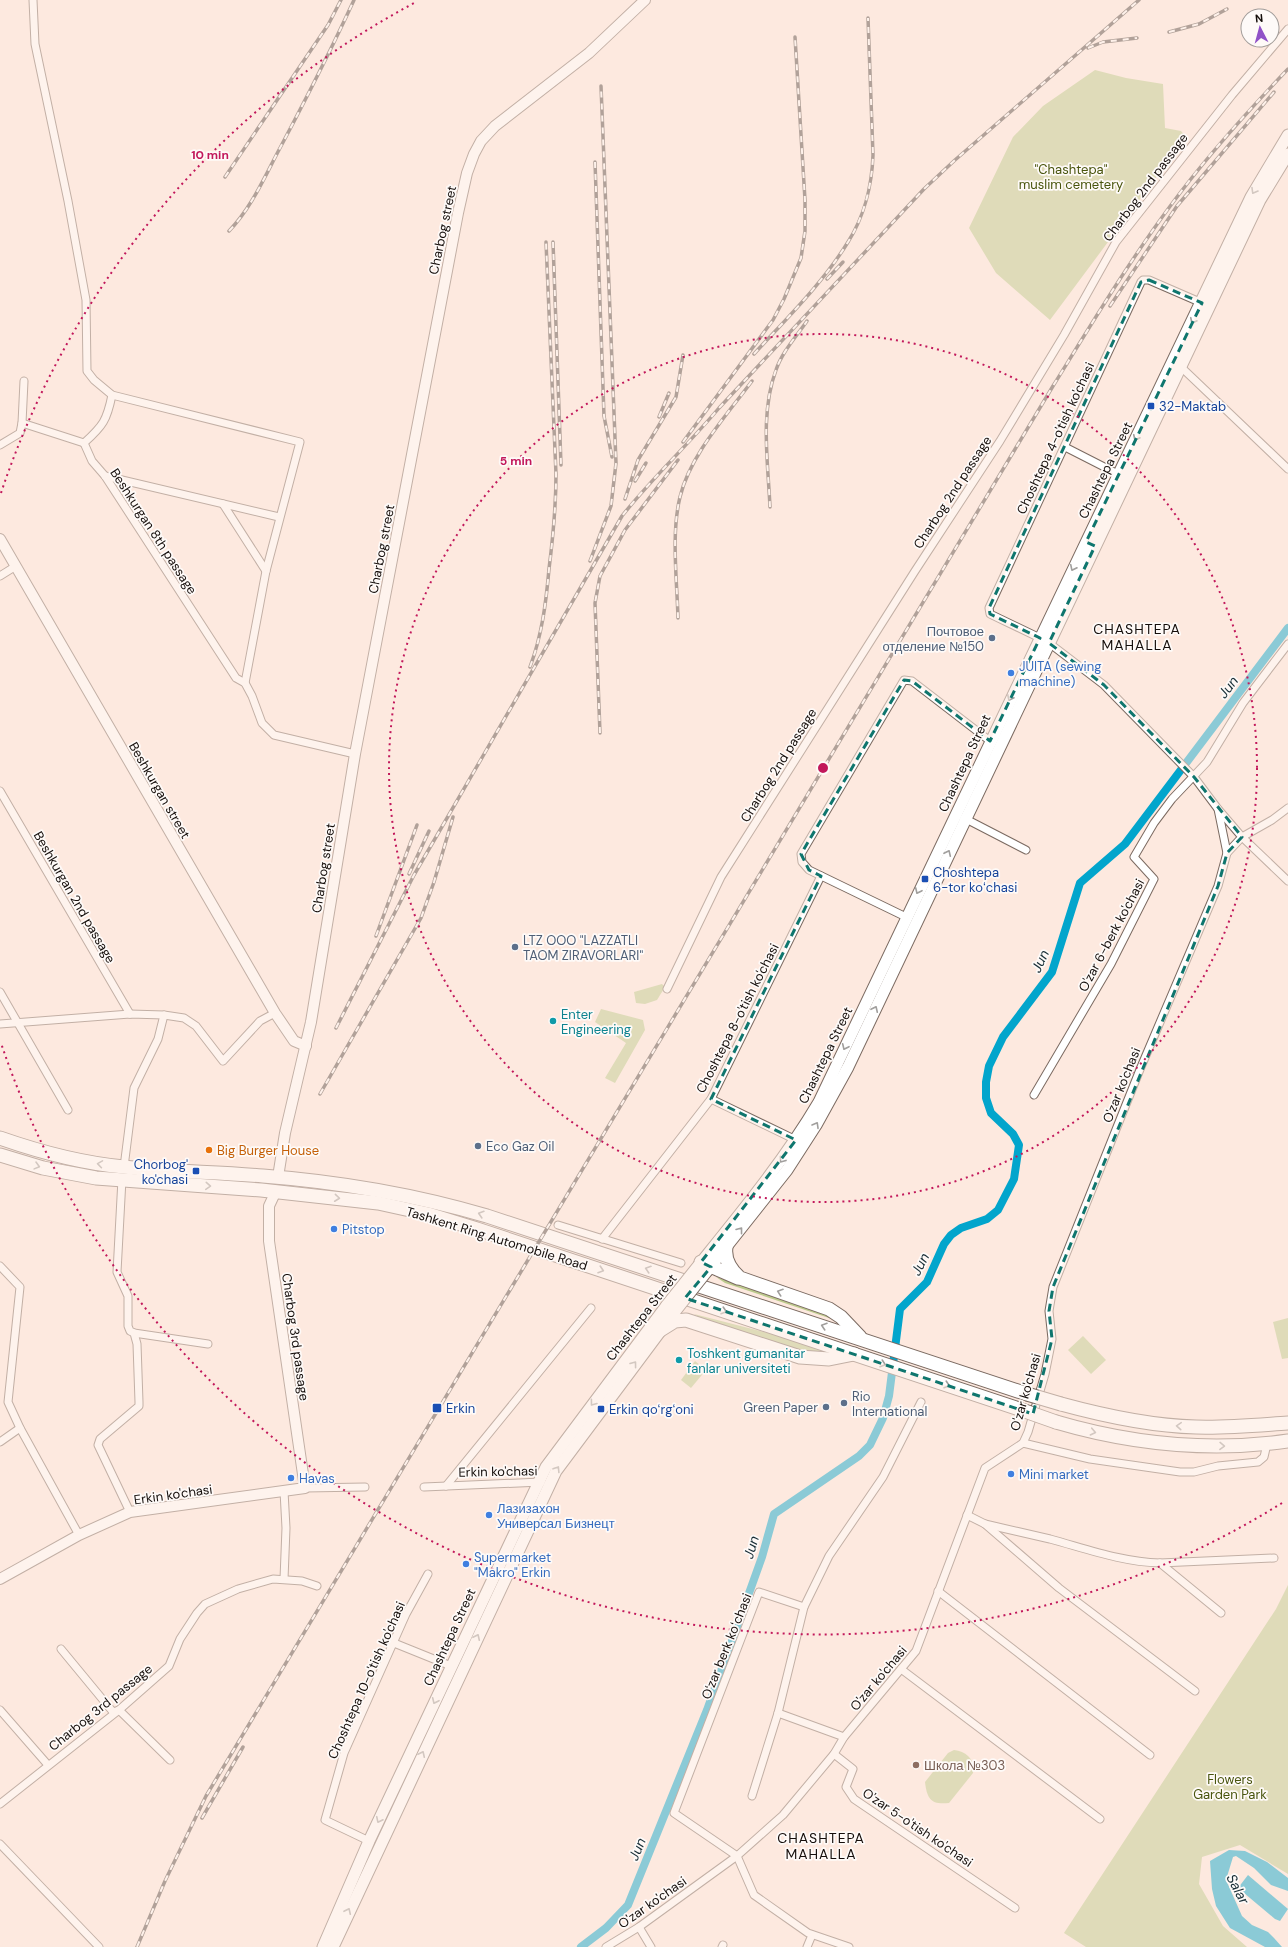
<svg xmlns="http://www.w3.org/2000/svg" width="1288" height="1947" font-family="'DM Sans',sans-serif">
<rect width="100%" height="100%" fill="#fde9df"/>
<!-- green -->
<g fill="#bbca8c">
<path d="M1095,70L1126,78L1163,84L1165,128L1181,131L1186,137L1050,320L996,273L969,228L1013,137L1043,106Z"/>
<path d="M662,984L665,987L657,1000L645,1004L636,1003L634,992Z"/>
<path d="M601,1009L643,1020L645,1030L615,1083L605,1078L626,1043L595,1022Z"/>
<path d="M716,1277L827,1314L838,1321L725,1283Z"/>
<path d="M694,1314L780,1336L827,1353L801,1350L704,1320Z"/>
<path d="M1288,1318V1358L1282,1359L1273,1322Z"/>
<path d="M1083,1336L1106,1360L1091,1374L1068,1350Z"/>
<path d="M695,1361L706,1370L691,1388L681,1380Z"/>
<path d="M1288,1585V1874L1240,1845L1202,1857L1199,1884L1223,1926L1247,1947H1086L1064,1933L1276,1609Z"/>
<path d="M954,1750C967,1752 975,1759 973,1773L949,1803C931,1805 927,1799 925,1782L948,1753Z"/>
</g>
<!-- water -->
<g fill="#02a5cc">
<path d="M1229,1850L1245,1851L1267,1862L1288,1878V1891L1271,1885L1254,1868L1236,1856L1233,1857L1226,1880L1242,1916L1252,1925L1268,1932L1274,1938L1282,1947H1265L1230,1928L1216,1906L1212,1889L1210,1861Z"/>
<path d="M1248,1875L1288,1909L1280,1921L1275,1919L1238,1888Z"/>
</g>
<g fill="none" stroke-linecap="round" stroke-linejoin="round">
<!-- canal -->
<path stroke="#02a5cc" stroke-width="8" d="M581,1947L606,1928L628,1905L707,1710L762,1557L774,1514L859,1456L870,1445L883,1418L889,1396L900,1309L927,1282L944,1244L951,1235L961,1228L987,1219L998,1210L1014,1179L1019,1145L1013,1134L991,1113L986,1098V1082L989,1066L1003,1037L1052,972L1080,883L1125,844L1288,628"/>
<!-- street casing -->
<g stroke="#7b6a61" stroke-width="9">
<g id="street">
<path d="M33,0L35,44L68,201L86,300L87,371L94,380L112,395L300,442L266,571L245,683"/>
<path d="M1181,367L1288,469"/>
<path d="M22,423L84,443"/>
<path d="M84,443L92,461L105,476L236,678L245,683L252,696L262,723L274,735L355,754"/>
<path d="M84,443C103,426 107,420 112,395"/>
<path d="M0,445L20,433L22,423L24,381"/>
<path d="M1065,447L1118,474"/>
<path d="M105,476L279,517"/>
<path d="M223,504L266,571"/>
<path d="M0,576L16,566"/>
<path d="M1040,638L990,614L989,608L1141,282L1143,280H1149L1202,303"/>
<path d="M1049,643L1104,685L1194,777L1218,809L1242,837L1227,853"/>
<path d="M0,791L130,1014"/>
<path d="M1288,808L1272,820L1242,837L1288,881"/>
<path d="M964,818L1026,850"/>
<path d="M906,917L809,870L802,862L801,854L904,680L912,681L990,741"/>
<path d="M667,989L721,877L915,571L1000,441L1064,335L1116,242L1232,95L1288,29"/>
<path d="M0,992L68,1110"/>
<path d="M0,1024L130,1014L164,1015L184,1018L196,1026L223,1061L260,1021L275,1013"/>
<path d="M1034,1095L1111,964L1154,879L1134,857L1154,823L1172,799L1207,762L1243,703L1288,644"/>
<path d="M711,1099L796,1140"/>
<path d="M124,1167L134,1088L158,1039L164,1015"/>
<path d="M122,1179L117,1272L128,1296V1326L130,1331L134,1333L137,1344L139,1402V1406L100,1439L98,1445L130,1512"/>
<path d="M558,1225L681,1263"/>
<path d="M602,1239L711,1099L821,876"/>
<path d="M0,1266L20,1287L8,1402L20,1428L79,1535"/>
<path d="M134,1333L208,1344"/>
<path d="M0,1442L20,1428"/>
<path d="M1023,1443L1090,1459L1180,1472H1194L1218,1466L1258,1462L1264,1457L1267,1444"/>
<path d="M446,1486L591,1308"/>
<path d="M424,1487L541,1482"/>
<path d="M305,1488L365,1487"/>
<path d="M284,1491L286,1528L284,1579"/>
<path d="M967,1515L985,1524L1059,1588L1195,1691"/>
<path d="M985,1524C1006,1529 1029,1534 1050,1539C1087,1549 1122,1562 1160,1563L1274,1558"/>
<path d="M1160,1563L1221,1613"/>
<path d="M938,1591L1150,1755"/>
<path d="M804,1607L759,1592L674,1813L737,1856L754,1895L808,1933L849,1947"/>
<path d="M394,1643L451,1666"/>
<path d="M61,1649L113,1712L119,1710L170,1760"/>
<path d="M901,1669L1100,1819"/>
<path d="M0,1710L48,1765"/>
<path d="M778,1713L844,1737"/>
<path d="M834,1754L853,1769L846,1787L854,1799L1015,1908"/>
<path d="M752,1796L778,1713L804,1607L829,1556L883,1477L921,1402"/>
<path d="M0,1804L119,1710L169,1666L180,1639L197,1613L205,1604L238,1589L273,1579L302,1581L317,1586"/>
<path d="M369,1841L325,1820L344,1753L406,1614L428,1574"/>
<path d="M0,1844L99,1947"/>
<path d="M639,1927L651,1947"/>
<path d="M606,1947L639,1927L737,1856L783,1815L834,1754L844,1737L916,1651L985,1468L1023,1443L1028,1432L1045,1374L1052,1339L1049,1311L1053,1287L1141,1067L1218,886L1227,853L1218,809"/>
<path d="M722,1947L723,1945"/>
<path d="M807,1947L812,1935"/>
</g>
</g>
<!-- secondary casing -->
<g stroke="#7b6a61" stroke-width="12">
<g id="secondary">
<path d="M0,539L275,1013L294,1041L306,1046"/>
<path d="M278,1177L285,1133L311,1022L355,754L458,213L467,173L474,154L481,141L495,126L589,53L645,0"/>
<path d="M0,1579L79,1535L130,1512L305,1488L269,1241V1206L276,1191"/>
</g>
</g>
<!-- primary casing -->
<g stroke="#7b6a61" stroke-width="13">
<g id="primary">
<path d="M699,1265C741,1213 784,1161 819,1102L1251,197L1288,135"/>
<path d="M707,1271L787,1170L816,1125L848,1067L1260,200L1288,154"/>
<path d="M323,1947L369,1841L546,1467L667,1305"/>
<path d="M333,1947L556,1471L676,1310"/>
</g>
</g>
<!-- highway casing -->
<g stroke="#7b6a61" stroke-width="15">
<g id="highway">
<path d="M0,1138C40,1152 81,1163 124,1167C170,1172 217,1172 263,1176C341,1182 412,1194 487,1216L1027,1394"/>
<path d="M0,1155L43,1168L96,1178L261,1190L378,1203L428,1214L477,1229L1022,1410"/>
<path d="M726,1247C724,1260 731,1270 740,1278L829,1309L841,1317L860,1337"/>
<path d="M701,1262L738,1278"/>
<path d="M659,1331L675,1321L686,1320L800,1357L829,1359L854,1354"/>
<path d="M1061,1404C1105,1416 1151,1426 1196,1427C1227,1428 1258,1425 1288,1423"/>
<path d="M1056,1422C1131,1444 1210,1452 1288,1441"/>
</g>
</g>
<!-- street -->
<use href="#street" stroke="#fff" stroke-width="7"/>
<!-- secondary -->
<use href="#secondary" stroke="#fff" stroke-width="10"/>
<!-- primary -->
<use href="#primary" stroke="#fff" stroke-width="11"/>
<!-- highway -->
<use href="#highway" stroke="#fff" stroke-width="13"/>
<!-- rail casing -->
<g stroke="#554b46" stroke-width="3.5">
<g id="rail">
<path d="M1169,32L1199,24L1227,9"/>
<path d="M1088,48L1103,42L1137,38"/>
<path d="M595,162L604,416L612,457"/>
<path d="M225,177L328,25L341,0"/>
<path d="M229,231C252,207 265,176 280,148C306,99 331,50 354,0"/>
<path d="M553,242L561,465"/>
<path d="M827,279L843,262"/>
<path d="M1110,306L1177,206L1274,92"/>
<path d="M754,354C786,319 823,283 848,242C864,217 872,185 873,155L868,18"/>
<path d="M659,417L669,393"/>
<path d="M683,442L773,320L784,299L801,258L805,231V200L795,37"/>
<path d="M635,481L646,463"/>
<path d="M625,499L638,460L676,397L683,355"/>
<path d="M770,507C768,462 760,413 776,370C782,352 796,337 807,321"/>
<path d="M590,561L611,506L616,463L601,86"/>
<path d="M678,618C677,580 671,534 680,497C690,455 727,415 752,381"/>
<path d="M530,667C542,635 546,603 549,569C553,537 556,506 556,474L546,242"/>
<path d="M600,733L595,603L600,576L625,530L678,460"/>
<path d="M409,874L429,831"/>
<path d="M376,936L417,825"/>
<path d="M336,1028L414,875L622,516C652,478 688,445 719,408L924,189L955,160L1139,0"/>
<path d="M320,1094L421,918L434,882L453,817"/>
<path d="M202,1818L243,1747"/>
<path d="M137,1947L165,1881L206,1796L1053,386C1091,325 1128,263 1171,205C1206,157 1247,112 1288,69"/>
</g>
</g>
<!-- rail -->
<use href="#rail" stroke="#fefaf8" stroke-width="2" stroke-dasharray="6" stroke-linecap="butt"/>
<!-- primary-bridge casing -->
<g stroke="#7b6a61" stroke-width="13" stroke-linecap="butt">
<g id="primary-bridge">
<path d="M667,1305L699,1265"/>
<path d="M676,1310L707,1271"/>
</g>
</g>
<!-- highway-bridge casing -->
<g stroke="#7b6a61" stroke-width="15" stroke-linecap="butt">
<g id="highway-bridge">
<path d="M1027,1394L1061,1404"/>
<path d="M1022,1410L1056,1422"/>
</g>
</g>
<!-- primary-bridge -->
<use href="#primary-bridge" stroke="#fff" stroke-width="11"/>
<!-- highway-bridge -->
<use href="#highway-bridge" stroke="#fff" stroke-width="13"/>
</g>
<!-- one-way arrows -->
<defs><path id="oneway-chevron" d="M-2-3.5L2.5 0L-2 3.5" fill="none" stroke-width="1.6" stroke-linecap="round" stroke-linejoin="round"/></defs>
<g stroke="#a19f9d">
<use href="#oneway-chevron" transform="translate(1254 191) rotate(120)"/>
<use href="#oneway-chevron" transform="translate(1193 321) rotate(116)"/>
<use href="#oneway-chevron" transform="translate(1136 438) rotate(116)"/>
<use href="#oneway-chevron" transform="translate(1073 568) rotate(116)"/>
<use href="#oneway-chevron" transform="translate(1010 698) rotate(116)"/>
<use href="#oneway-chevron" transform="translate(948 853) rotate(-65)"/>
<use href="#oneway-chevron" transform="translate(918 891) rotate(115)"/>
<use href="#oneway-chevron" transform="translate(875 1009) rotate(-65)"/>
<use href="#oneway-chevron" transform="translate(845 1047) rotate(115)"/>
<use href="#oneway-chevron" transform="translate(816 1125) rotate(-60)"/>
<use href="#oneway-chevron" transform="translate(782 1160) rotate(126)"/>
<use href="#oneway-chevron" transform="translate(100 1164) rotate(-171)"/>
<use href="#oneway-chevron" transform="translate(37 1166) rotate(15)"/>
<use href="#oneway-chevron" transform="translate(208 1186) rotate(4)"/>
<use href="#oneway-chevron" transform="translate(337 1198) rotate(6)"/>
<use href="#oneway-chevron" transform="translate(481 1214) rotate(-163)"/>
<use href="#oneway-chevron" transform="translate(740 1230) rotate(-52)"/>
<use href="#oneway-chevron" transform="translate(648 1269) rotate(-162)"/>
<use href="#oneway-chevron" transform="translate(601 1270) rotate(18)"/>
<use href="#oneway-chevron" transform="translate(780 1292) rotate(-161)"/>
<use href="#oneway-chevron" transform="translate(724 1311) rotate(18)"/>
<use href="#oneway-chevron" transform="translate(824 1326) rotate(-162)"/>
<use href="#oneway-chevron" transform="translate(634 1364) rotate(-53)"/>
<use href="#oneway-chevron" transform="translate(883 1364) rotate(19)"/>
<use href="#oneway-chevron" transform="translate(947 1385) rotate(18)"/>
<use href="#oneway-chevron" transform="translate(593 1403) rotate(127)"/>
<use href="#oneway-chevron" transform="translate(1179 1426) rotate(-176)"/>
<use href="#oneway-chevron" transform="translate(1093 1432) rotate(12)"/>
<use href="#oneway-chevron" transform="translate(1222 1446) rotate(1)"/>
<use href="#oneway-chevron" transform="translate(557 1469) rotate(-58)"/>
<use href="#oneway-chevron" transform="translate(477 1637) rotate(-65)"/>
<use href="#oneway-chevron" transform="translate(435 1701) rotate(115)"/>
<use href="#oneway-chevron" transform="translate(422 1754) rotate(-65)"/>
<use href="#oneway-chevron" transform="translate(379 1820) rotate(116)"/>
<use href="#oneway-chevron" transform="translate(348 1911) rotate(-65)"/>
</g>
<!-- marked area -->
<path d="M0 0H1288V1947H0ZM1149,280L1202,303L1086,542L1095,546L1049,643L1104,685L1194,777L1242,837L1227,853L1218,886L1053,1287L1049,1311L1052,1339L1033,1414L685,1298L711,1267L701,1262L796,1140L711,1099L821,876L809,870L801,854L904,680L912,681L990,741L1040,638L990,614L989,608L1141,282Z" fill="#fde9df" fill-opacity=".55" fill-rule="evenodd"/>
<path fill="none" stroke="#0f766e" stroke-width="3" stroke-dasharray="8 5" stroke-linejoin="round" d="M1149,280L1202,303L1086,542L1095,546L1049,643L1104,685L1194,777L1242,837L1227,853L1218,886L1053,1287L1049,1311L1052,1339L1033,1414L685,1298L711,1267L701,1262L796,1140L711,1099L821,876L809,870L801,854L904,680L912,681L990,741L1040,638L990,614L989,608L1141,282Z"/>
<!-- distance rings -->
<g fill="none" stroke="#c2185b" stroke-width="2" stroke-dasharray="2 4">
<circle cx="823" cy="768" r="434"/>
<path d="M1282 1503A867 867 0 0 1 1 1043M1 493A867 867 0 0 1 416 2"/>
</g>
<!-- markers -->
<g fill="#1a4fb4" stroke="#fefaf8" stroke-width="1.5">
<rect x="1147" y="402" width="8" height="8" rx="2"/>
<rect x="921" y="875" width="8" height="8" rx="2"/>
<rect x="192" y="1167" width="8" height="8" rx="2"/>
<rect x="432" y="1403" width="10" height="10" rx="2"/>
<rect x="597" y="1405" width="8" height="8" rx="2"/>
</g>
<g fill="#5c6f8a" stroke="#fefaf8" stroke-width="1.5">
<circle cx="992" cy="638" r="4"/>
<circle cx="515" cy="947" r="4"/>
<circle cx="478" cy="1146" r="4"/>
<circle cx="844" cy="1403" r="4"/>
<circle cx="826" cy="1407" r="4"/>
</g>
<g fill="#3f7fe0" stroke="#fefaf8" stroke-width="1.5">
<circle cx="1011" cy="673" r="4"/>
<circle cx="334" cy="1229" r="4"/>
<circle cx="1011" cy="1474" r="4"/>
<circle cx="291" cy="1478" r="4"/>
<circle cx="489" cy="1515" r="4"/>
<circle cx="466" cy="1564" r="4"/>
</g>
<g fill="#0f9aa8" stroke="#fefaf8" stroke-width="1.5">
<circle cx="553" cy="1021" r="4"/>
<circle cx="679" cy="1360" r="4"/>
</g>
<circle fill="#e8710a" stroke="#fefaf8" stroke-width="1.5" cx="209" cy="1150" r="4"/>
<circle fill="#8d6e63" stroke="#fefaf8" stroke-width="1.5" cx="916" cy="1765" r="4"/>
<g text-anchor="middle" stroke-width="3.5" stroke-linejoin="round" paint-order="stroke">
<!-- park labels -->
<g font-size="13" fill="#49550e" stroke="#fefaf8">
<text x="1071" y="174">"Chashtepa"<tspan x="1071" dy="15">muslim cemetery</tspan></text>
<text x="1230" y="1784">Flowers<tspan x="1230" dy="15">Garden Park</tspan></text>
</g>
<!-- street labels -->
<g font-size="13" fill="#150e0b" stroke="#fefaf8">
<text transform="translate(1145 187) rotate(-53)" y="5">Charbog 2nd passage</text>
<text transform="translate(442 230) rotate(-78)" y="5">Charbog street</text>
<text transform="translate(1055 438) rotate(-65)" y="5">Choshtepa 4-o'tish ko'chasi</text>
<text transform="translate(1105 470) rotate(-64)" y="5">Chashtepa Street</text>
<text transform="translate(952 492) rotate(-57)" y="5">Charbog 2nd passage</text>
<text transform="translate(154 531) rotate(57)" y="5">Beshkurgan 8th passage</text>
<text transform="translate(381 549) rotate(-79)" y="5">Charbog street</text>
<text transform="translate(964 763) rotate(-65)" y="5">Chashtepa Street</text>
<text transform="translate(778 765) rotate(-58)" y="5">Charbog 2nd passage</text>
<text transform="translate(160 790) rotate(60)" y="5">Beshkurgan street</text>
<text transform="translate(323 868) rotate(-81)" y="5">Charbog street</text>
<text transform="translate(75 897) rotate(60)" y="5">Beshkurgan 2nd passage</text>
<text transform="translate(1111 935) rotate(-62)" y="5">O'zar 6-berk ko'chasi</text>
<text transform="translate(737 1018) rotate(-63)" y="5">Choshtepa 8-o'tish ko'chasi</text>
<text transform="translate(825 1055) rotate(-64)" y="5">Chashtepa Street</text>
<text transform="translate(1121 1085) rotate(-68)" y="5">O'zar ko'chasi</text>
<text transform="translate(497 1238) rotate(17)" y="5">Tashkent Ring Automobile Road</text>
<text transform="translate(641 1317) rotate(-52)" y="5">Chashtepa Street</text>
<text transform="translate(296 1337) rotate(82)" y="5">Charbog 3rd passage</text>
<text transform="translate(1025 1392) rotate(-74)" y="5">O'zar ko'chasi</text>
<text transform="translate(498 1471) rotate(-1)" y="5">Erkin ko'chasi</text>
<text transform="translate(173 1494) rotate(-8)" y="5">Erkin ko'chasi</text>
<text transform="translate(449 1637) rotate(-65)" y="5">Chashtepa Street</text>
<text transform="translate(726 1646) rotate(-68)" y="5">Oʻzar berk koʻchasi</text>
<text transform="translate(878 1678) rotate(-50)" y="5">O'zar ko'chasi</text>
<text transform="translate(366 1680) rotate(-66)" y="5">Choshtepa 10-o'tish ko'chasi</text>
<text transform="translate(100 1707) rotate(-39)" y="5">Chаrbog 3rd passage</text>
<text transform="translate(918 1827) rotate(34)" y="5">O'zar 5-o'tish ko'chasi</text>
<text transform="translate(652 1902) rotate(-35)" y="5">O'zar ko'chasi</text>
</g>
<!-- transit labels -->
<g font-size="13" fill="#164399" stroke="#fefaf8" text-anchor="start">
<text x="1159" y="411">32-Maktab</text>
<text x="933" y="877">Choshtepa<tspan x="933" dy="15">6-tor koʻchasi</tspan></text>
<text x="188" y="1169" text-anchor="end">Chorbog'<tspan x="188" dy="15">ko'chasi</tspan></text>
<text x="446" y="1413">Erkin</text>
<text x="609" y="1414">Erkin qoʻrgʻoni</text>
</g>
<!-- service labels -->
<g font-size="13" fill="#4e5e75" stroke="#fefaf8" text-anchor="start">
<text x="984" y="636" text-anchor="end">Почтовое<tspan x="984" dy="15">отделение №150</tspan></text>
<text x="523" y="945">LTZ OOO "LAZZATLI<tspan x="523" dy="15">TAOM ZIRAVORLARI"</tspan></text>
<text x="486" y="1151">Eco Gaz Oil</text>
<text x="852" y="1401">Rio<tspan x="852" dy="15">International</tspan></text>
<text x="818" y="1412" text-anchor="end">Green Paper</text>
</g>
<!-- shop labels -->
<g font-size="13" fill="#366cbe" stroke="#fefaf8" text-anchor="start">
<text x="1019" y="671">JUITA (sewing<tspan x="1019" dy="15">machine)</tspan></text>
<text x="342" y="1234">Pitstop</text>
<text x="1019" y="1479">Mini market</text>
<text x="299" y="1483">Havas</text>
<text x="497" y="1513">Лазизахон<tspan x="497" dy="15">Универсал Бизнецт</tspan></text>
<text x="474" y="1562">Supermarket<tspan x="474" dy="15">"Makro" Erkin</tspan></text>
</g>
<!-- culture labels -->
<g font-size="13" fill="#0d838f" stroke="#fefaf8" text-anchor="start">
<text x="561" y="1019">Enter<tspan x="561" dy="15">Engineering</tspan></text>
<text x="687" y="1358">Toshkent gumanitar<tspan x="687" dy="15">fanlar universiteti</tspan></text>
</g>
<!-- food labels -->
<g font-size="13" fill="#c56008" stroke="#fefaf8" text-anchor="start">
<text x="217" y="1155">Big Burger House</text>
</g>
<!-- education labels -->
<g font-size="13" fill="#785e54" stroke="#fefaf8" text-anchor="start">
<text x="924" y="1770">Школа №303</text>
</g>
<!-- neighbourhood labels -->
<g font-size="14" letter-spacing="1" fill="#150e0b" stroke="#fefaf8">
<text x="1137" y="634">CHASHTEPA<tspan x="1137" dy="16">MAHALLA</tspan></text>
<text x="821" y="1843">CHASHTEPA<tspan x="821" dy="16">MAHALLA</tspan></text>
</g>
<!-- water labels -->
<g font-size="14" font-style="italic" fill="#192e36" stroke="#fefaf8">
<text transform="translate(1228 687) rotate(-53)" y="5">Jun</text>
<text transform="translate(1040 961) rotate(-65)" y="5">Jun</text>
<text transform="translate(920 1264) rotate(-63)" y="5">Jun</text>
<text transform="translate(751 1547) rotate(-73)" y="5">Jun</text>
<text transform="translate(637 1849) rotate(-68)" y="5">Jun</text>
<text transform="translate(1238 1889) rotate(62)" y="5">Salar</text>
</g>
</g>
<circle cx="823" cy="768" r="6" fill="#c2185b" stroke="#fefaf8" stroke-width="2"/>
<g font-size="12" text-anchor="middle" font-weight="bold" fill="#c2185b" stroke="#fefaf8" stroke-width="3.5" stroke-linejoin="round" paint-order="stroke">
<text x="210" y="159">10 min</text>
<text x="516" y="465">5 min</text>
</g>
<!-- north arrow -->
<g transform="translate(1260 28) rotate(354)"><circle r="19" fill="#fefaf8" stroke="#a19c99"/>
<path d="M0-3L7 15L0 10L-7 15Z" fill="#9051c7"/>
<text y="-6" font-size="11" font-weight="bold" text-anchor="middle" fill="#150e0b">N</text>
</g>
</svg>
